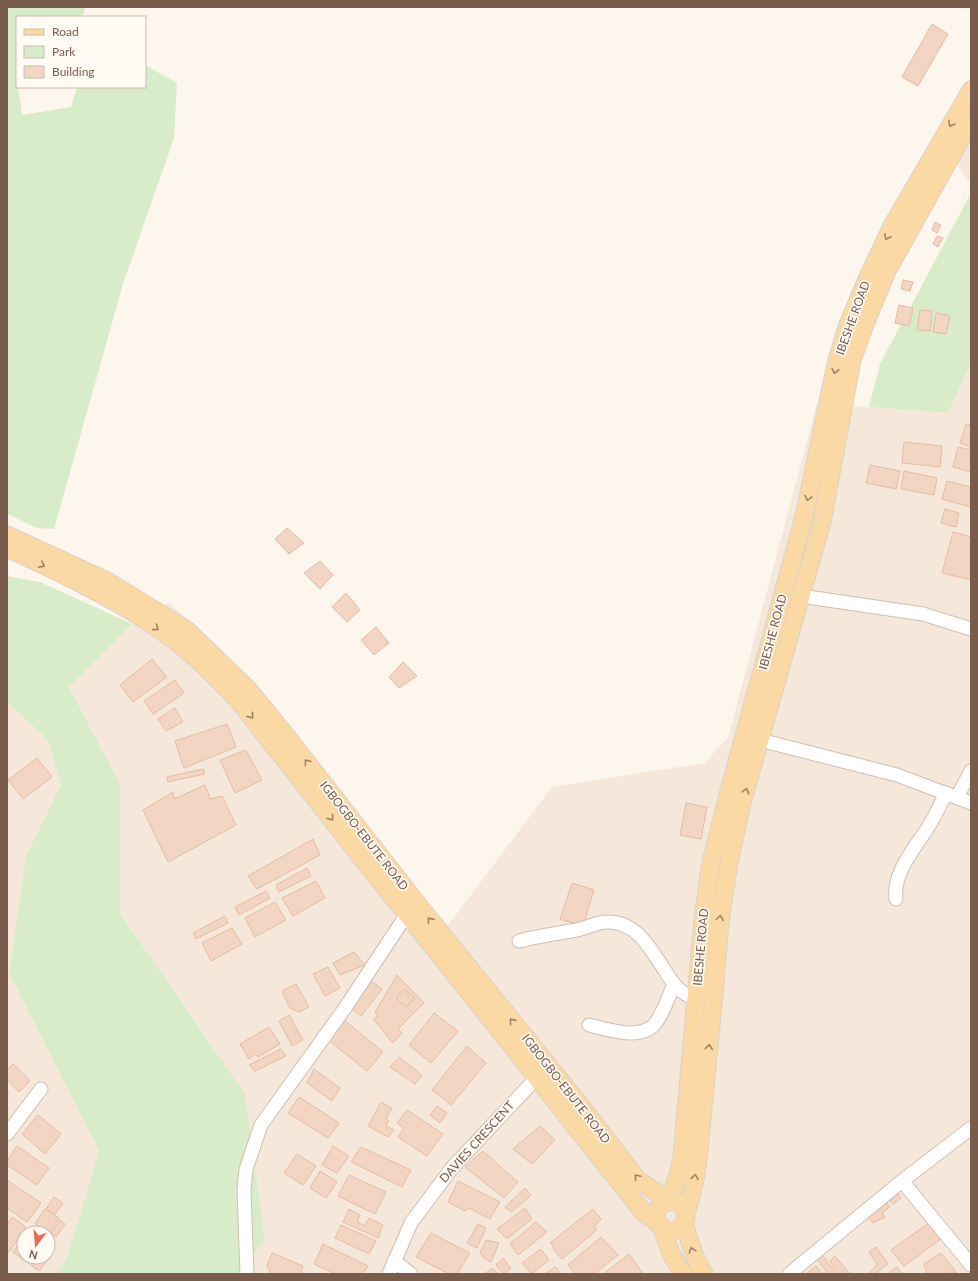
<svg xmlns="http://www.w3.org/2000/svg" width="978" height="1281" font-family="Lato,sans-serif">
<rect width="100%" height="100%" fill="#fdf6ec"/>
<!-- residential -->
<g fill="#f5e8da" fill-rule="evenodd">
<path d="M971,131V184L954,160Z"/>
<path d="M971,363V1274H239L265,1239L245,1094L120,913V784L69,687L132,624L169,603L209,639L257,687L446,928L552,787L704,763L728,738L817,403L948,413Z"/>
<path d="M7,702L48,740L61,784L26,856L9,973L99,1151L66,1261L56,1274H7ZM24,1233H48V1257H24Z"/>
</g>
<!-- green -->
<g fill="#d8ecc9">
<path d="M7,7H85L84,14L79,17H17V87H18L22,115L71,107L77,87H145V65L177,83L174,138L123,284L54,529L37,528L7,514Z"/>
<path d="M971,193V363L948,413L869,407L880,364Z"/>
<path d="M7,576L40,582L132,624L69,687L120,784V913L245,1094L265,1239L239,1274H56L66,1261L99,1151L9,973L26,856L61,784L48,740L7,702Z"/>
</g>
<!-- building -->
<g fill="#f3d5c3" stroke="#e6bba3">
<path d="M932,24L948,34L918,86L902,77Z"/>
<path d="M935,222L941,225L937,233L932,230Z"/>
<path d="M937,236L943,238L938,247L933,244Z"/>
<path d="M903,280L913,282L910,291L901,289Z"/>
<path d="M899,305L913,308L909,326L895,323Z"/>
<path d="M920,310L932,311L930,331L917,330Z"/>
<path d="M936,313L950,316L946,334L933,332Z"/>
<path d="M966,424L971,425V447L960,443Z"/>
<path d="M904,442L942,446L940,467L902,463Z"/>
<path d="M958,447L971,450V472L953,467Z"/>
<path d="M870,465L900,471L896,489L866,483Z"/>
<path d="M904,471L937,478L934,495L901,489Z"/>
<path d="M947,481L971,487V507L942,499Z"/>
<path d="M945,509L959,513L956,527L941,523Z"/>
<path d="M287,528L304,543L289,554L275,539Z"/>
<path d="M953,532L971,537V580L942,573Z"/>
<path d="M320,561L333,575L320,589L304,573Z"/>
<path d="M346,593L360,610L347,622L332,607Z"/>
<path d="M376,627L389,643L374,655L361,640Z"/>
<path d="M152,659L167,677L133,702L120,685Z"/>
<path d="M403,662L417,676L399,688L389,677Z"/>
<path d="M175,680L184,693L153,714L144,701Z"/>
<path d="M175,708L183,722L166,731L158,719Z"/>
<path d="M227,724L236,747L184,768L175,741Z"/>
<path d="M246,750L262,780L235,793L220,760Z"/>
<path d="M37,758L52,777L23,799L8,780Z"/>
<path d="M203,769L205,774L168,782L167,777Z"/>
<path d="M205,785L210,799L222,796L236,825L168,862L143,810L173,792L174,799Z"/>
<path d="M686,803L707,807L701,839L680,835Z"/>
<path d="M313,839L320,855L257,889L248,876Z"/>
<path d="M307,868L311,876L279,892L276,885Z"/>
<path d="M316,881L325,898L293,916L282,898Z"/>
<path d="M572,883L594,890L583,926L560,919Z"/>
<path d="M266,891L270,898L239,915L235,907Z"/>
<path d="M275,902L286,920L255,937L245,918Z"/>
<path d="M225,916L228,923L196,939L193,933Z"/>
<path d="M232,928L242,944L211,961L202,943Z"/>
<path d="M354,952L365,965L340,975L333,963Z"/>
<path d="M328,967L340,988L325,996L313,974Z"/>
<path d="M397,975L424,1003L398,1029L402,1033L393,1043L373,1019L378,1016L375,1012Z"/>
<path d="M370,980L382,989L361,1016L349,1006Z"/>
<path d="M296,984L309,1007L299,1012L290,1008L282,991Z"/>
<path d="M404,989L415,998L406,1007L396,998Z"/>
<path d="M434,1013L458,1031L431,1063L409,1045Z"/>
<path d="M289,1015L303,1040L292,1046L279,1021Z"/>
<path d="M343,1019L383,1052L367,1071L328,1040Z"/>
<path d="M269,1027L280,1044L258,1057L255,1054L249,1059L240,1044Z"/>
<path d="M467,1046L486,1063L451,1105L432,1090Z"/>
<path d="M281,1049L286,1056L255,1071L249,1065Z"/>
<path d="M399,1057L422,1075L415,1084L390,1067Z"/>
<path d="M13,1064L30,1081L19,1092L7,1080V1070Z"/>
<path d="M314,1069L340,1088L332,1101L307,1083Z"/>
<path d="M299,1097L339,1123L328,1138L288,1113Z"/>
<path d="M381,1102L392,1108L386,1118L389,1121L386,1126L394,1130L388,1137L368,1126Z"/>
<path d="M437,1106L447,1113L440,1123L430,1115Z"/>
<path d="M407,1110L443,1134L427,1156L398,1137L404,1128L397,1123Z"/>
<path d="M38,1115L61,1134L45,1154L22,1134Z"/>
<path d="M540,1126L555,1140L532,1164L513,1149Z"/>
<path d="M17,1146L49,1168L37,1185L7,1165V1161Z"/>
<path d="M333,1146L349,1156L337,1173L322,1165Z"/>
<path d="M361,1147L411,1170L402,1187L351,1162Z"/>
<path d="M483,1151L518,1182L504,1198L465,1167Z"/>
<path d="M297,1154L316,1166L303,1185L284,1173Z"/>
<path d="M320,1171L337,1182L326,1198L310,1188Z"/>
<path d="M349,1175L386,1192L375,1214L338,1196Z"/>
<path d="M7,1180L41,1203L27,1222L7,1208Z"/>
<path d="M458,1181L500,1202L490,1219L469,1208L465,1211L448,1202Z"/>
<path d="M525,1188L531,1195L512,1212L505,1207Z"/>
<path d="M898,1194L901,1198L893,1204L890,1201Z"/>
<path d="M54,1197L63,1203L55,1214L46,1209Z"/>
<path d="M887,1203L890,1207L882,1213L885,1217L873,1223L867,1216Z"/>
<path d="M525,1208L532,1219L507,1239L497,1229Z"/>
<path d="M45,1209L59,1218L49,1233L35,1224Z"/>
<path d="M349,1209L360,1215L357,1222L365,1226L369,1218L383,1225L378,1238L343,1222Z"/>
<path d="M593,1209L601,1219L594,1227L597,1230L562,1259L555,1252L551,1242Z"/>
<path d="M12,1217L26,1227L9,1252L7,1251V1224Z"/>
<path d="M60,1220L65,1224L56,1237L51,1233Z"/>
<path d="M536,1222L547,1232L518,1255L510,1244Z"/>
<path d="M930,1222L942,1238L904,1266L891,1250Z"/>
<path d="M478,1224L486,1228L477,1248L467,1243Z"/>
<path d="M341,1225L376,1241L369,1254L335,1238Z"/>
<path d="M431,1233L470,1253L457,1274H449L416,1257Z"/>
<path d="M24,1236V1257H30L26,1262L13,1252Z"/>
<path d="M601,1237L618,1255L594,1274H575L568,1265Z"/>
<path d="M486,1240L499,1243L491,1262L484,1258L480,1253Z"/>
<path d="M323,1244L368,1266L363,1274H336L314,1264Z"/>
<path d="M876,1247L888,1264L875,1274H871L870,1272L877,1265L869,1252Z"/>
<path d="M541,1249L549,1260L532,1274L522,1263Z"/>
<path d="M48,1251L52,1254L39,1271L28,1263L33,1257H48Z"/>
<path d="M272,1253L303,1266L300,1274H271L267,1266Z"/>
<path d="M941,1253L957,1273L926,1274L927,1273L924,1264Z"/>
<path d="M629,1254L642,1272L639,1274H603Z"/>
<path d="M822,1255L837,1274H828L817,1259Z"/>
<path d="M835,1256L850,1274H839L830,1261Z"/>
<path d="M503,1258L511,1268L504,1274L496,1265Z"/>
<path d="M816,1266L822,1274H806Z"/>
<path d="M555,1267L561,1274H545Z"/>
<path d="M897,1267L902,1274H888Z"/>
<path d="M493,1268L498,1274H484Z"/>
</g>
<g fill="none" stroke-linecap="round" stroke-linejoin="round">
<!-- minor casing -->
<g stroke="#d1beb0" stroke-width="15">
<g id="minor">
<path d="M801,596L923,614L971,629"/>
<path d="M760,740L897,775L971,803"/>
<path d="M957,797L971,771"/>
<path d="M896,899C892,872 917,846 930,824C936,814 941,803 946,793"/>
<path d="M519,941C539,936 558,933 577,930C587,928 596,922 607,922C633,921 648,944 660,963C672,981 675,991 696,999"/>
<path d="M589,1025C606,1029 637,1040 653,1026C662,1017 669,996 674,984"/>
<path d="M7,1134L41,1089"/>
<path d="M902,1181L971,1265"/>
<path d="M394,1261L411,1274"/>
<path d="M247,1274L244,1190L246,1169L261,1125L345,1008L407,914"/>
<path d="M389,1274L411,1223L452,1168L542,1072"/>
<path d="M789,1274L902,1181L971,1128"/>
</g>
</g>
<!-- major casing -->
<g stroke="#dad1cd" stroke-width="19">
<g id="major">
<path d="M7,535L109,582L187,630L248,689L273,719L420,907L577,1101L639,1181L659,1194L665,1203"/>
<path d="M7,548C56,571 105,594 150,623C184,645 214,674 241,704L386,889L407,914L643,1212L659,1224"/>
<circle cx="671" cy="1216" r="15"/>
<path d="M668,1202L678,1176L682,1156L703,919L711,862L729,791L804,517L836,364L847,327L867,279L892,226L971,90"/>
<path d="M686,1215L695,1180L698,1159L713,1005L720,921L729,863L742,803L822,522L852,360L865,324L887,271L971,121"/>
<path d="M684,1224L695,1257L704,1274"/>
<path d="M662,1227C668,1247 671,1257 684,1274"/>
</g>
</g>
<!-- minor -->
<use href="#minor" stroke="#fff" stroke-width="13"/>
<!-- major -->
<use href="#major" stroke="#fbd9a5" stroke-width="17"/>
</g>
<!-- one-way arrows -->
<defs><path id="oneway-chevron" d="M-2-3.5L2.5 0L-2 3.5" fill="none" stroke-width="1.6" stroke-linecap="round" stroke-linejoin="round"/></defs>
<g stroke="#a18267">
<use href="#oneway-chevron" transform="translate(951 124) rotate(120)"/>
<use href="#oneway-chevron" transform="translate(887 237) rotate(115)"/>
<use href="#oneway-chevron" transform="translate(835 371) rotate(102)"/>
<use href="#oneway-chevron" transform="translate(808 498) rotate(102)"/>
<use href="#oneway-chevron" transform="translate(42 565) rotate(26)"/>
<use href="#oneway-chevron" transform="translate(156 628) rotate(36)"/>
<use href="#oneway-chevron" transform="translate(251 716) rotate(52)"/>
<use href="#oneway-chevron" transform="translate(307 762) rotate(-128)"/>
<use href="#oneway-chevron" transform="translate(746 791) rotate(-74)"/>
<use href="#oneway-chevron" transform="translate(331 818) rotate(52)"/>
<use href="#oneway-chevron" transform="translate(720 918) rotate(-82)"/>
<use href="#oneway-chevron" transform="translate(430 920) rotate(-129)"/>
<use href="#oneway-chevron" transform="translate(512 1021) rotate(-129)"/>
<use href="#oneway-chevron" transform="translate(709 1047) rotate(-84)"/>
<use href="#oneway-chevron" transform="translate(637 1177) rotate(-130)"/>
<use href="#oneway-chevron" transform="translate(695 1177) rotate(-81)"/>
<use href="#oneway-chevron" transform="translate(692 1250) rotate(-108)"/>
</g>
<g text-anchor="middle" stroke-width="3.5" stroke-linejoin="round" paint-order="stroke">
<!-- street labels -->
<g font-size="12" fill="#7a5c4d" stroke="#fffaf3">
<text transform="translate(853 318) rotate(-70)" y="4">IBESHE ROAD</text>
<text transform="translate(773 632) rotate(-75)" y="4">IBESHE ROAD</text>
<text transform="translate(364 836) rotate(52)" y="4">IGBOGBO-EBUTE ROAD</text>
<text transform="translate(701 947) rotate(-85)" y="4">IBESHE ROAD</text>
<text transform="translate(566 1089) rotate(52)" y="4">IGBOGBO-EBUTE ROAD</text>
<text transform="translate(477 1142) rotate(-48)" y="4">DAVIES CRESCENT</text>
</g>
</g>
<!-- border -->
<rect width="978" height="1281" fill="none" stroke="#7a5c4d" stroke-width="16"/>
<!-- legend -->
<rect x="16" y="16" width="130" height="72" fill="#fffaf3" stroke="#cabbb1"/>
<rect x="24" y="29" width="20" height="6" fill="#fbd9a5" stroke="#cabbb1"/>
<text x="52" y="36" font-size="12" fill="#7a5c4d">Road</text>
<rect x="24" y="46" width="20" height="12" fill="#d8ecc9" stroke="#cabbb1"/>
<text x="52" y="56" font-size="12" fill="#7a5c4d">Park</text>
<rect x="24" y="66" width="20" height="12" fill="#f3d5c3" stroke="#cabbb1"/>
<text x="52" y="76" font-size="12" fill="#7a5c4d">Building</text>
<!-- north arrow -->
<g transform="translate(36 1245) rotate(196)"><circle r="19" fill="#fffaf3" stroke="#cabbb1"/>
<path d="M0-3L7 15L0 10L-7 15Z" fill="#e76f51"/>
<text y="-6" font-size="11" font-weight="bold" text-anchor="middle" fill="#7a5c4d">N</text>
</g>
</svg>
